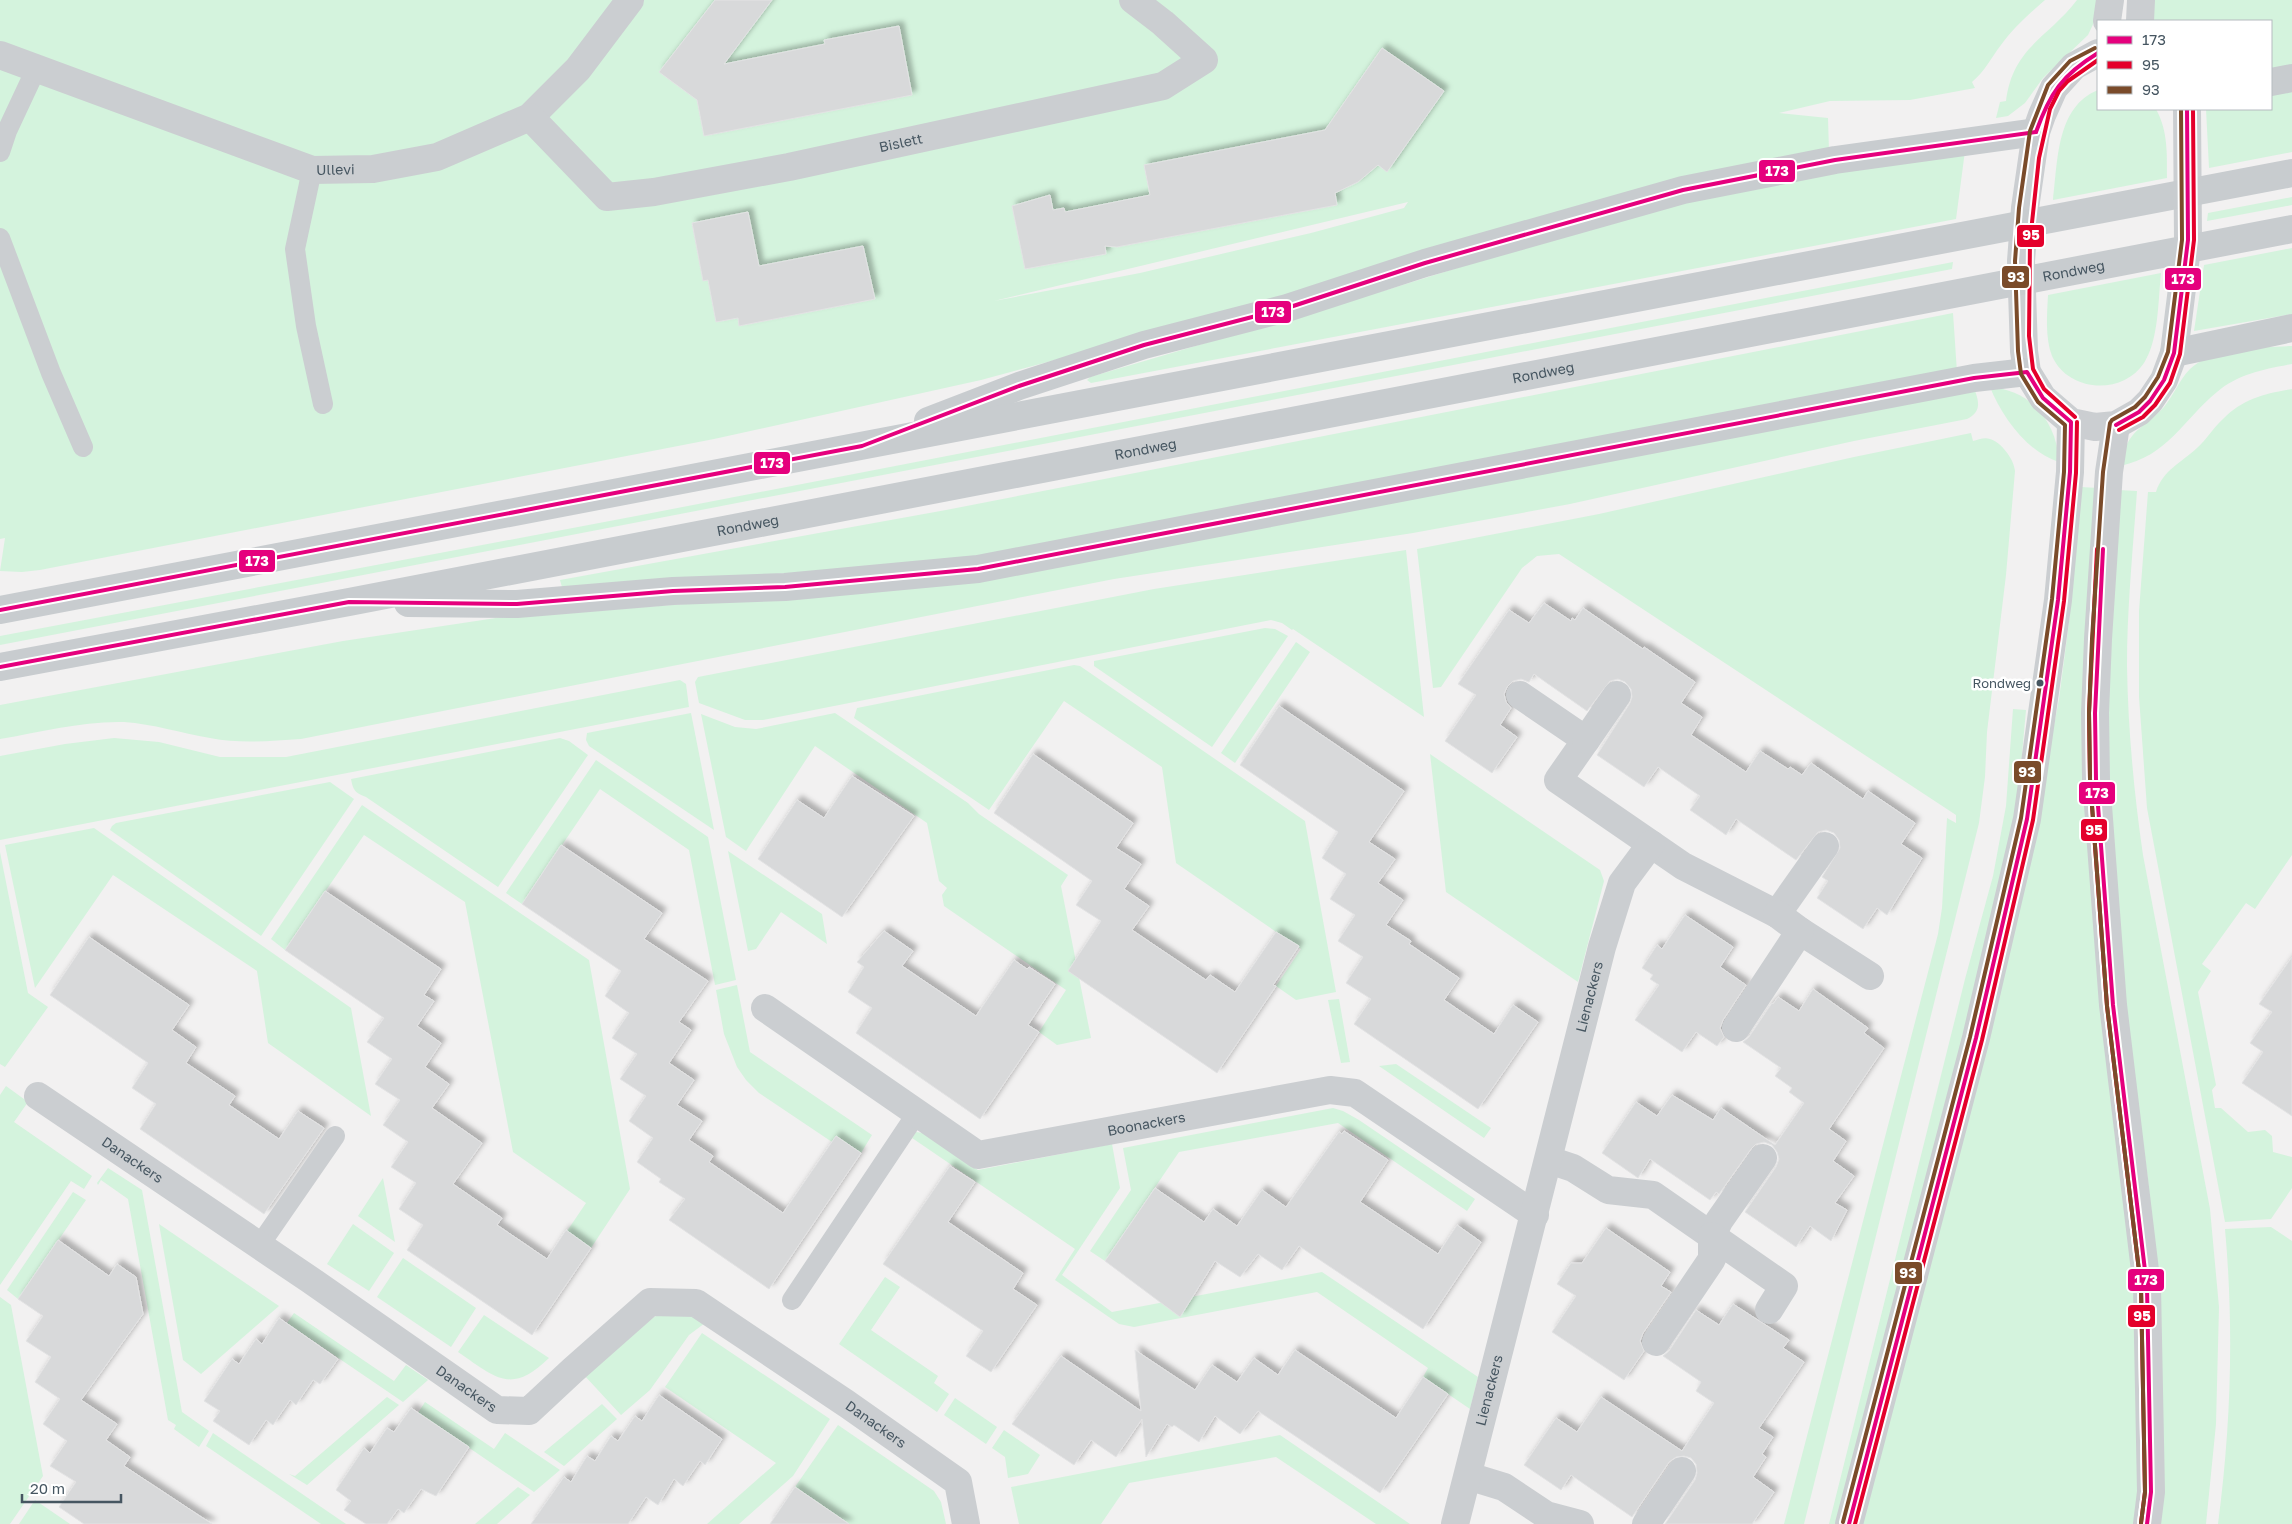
<svg xmlns="http://www.w3.org/2000/svg" width="2292" height="1524" font-family="'Golos Text',sans-serif">
<defs>
<filter id="shadow"><feDropShadow dx="4.5" dy="-4.5" stdDeviation="2.5" flood-color="#0004"/></filter>
</defs>
<rect width="100%" height="100%" fill="#f2f1f1"/>
<!-- green -->
<g fill="#d4f3dd" fill-rule="evenodd">
<path d="M0,0H2045C2029,14 2013,28 2001,45C1991,58 1985,71 1972,82L1975,88L1910,100L1830,101L1779,113L1828,118L1829,151L981,380L714,439L40,570L22,572L0,571L5,538L0,539ZM1408,202L1404,208L1311,233L1140,273L994,301Z"/>
<path d="M2077,0H2099L2097,16L2088,35L2043,78L2025,103L2008,116L1996,118L2000,102L2006,101C2013,47 2048,38 2077,0Z"/>
<path d="M2152,0H2292V65L2271,70V21H2153Z"/>
<path d="M2292,88V152L2209,168L2206,109H2271V93Z"/>
<path d="M2098,90V109H2156C2168,131 2167,153 2167,178L2053,200C2058,161 2056,107 2098,90Z"/>
<path d="M1965,151L1956,219L1091,383L1087,380L1090,377L1393,288L1595,225L1733,190Z"/>
<path d="M2292,197V205L2207,221L2208,213Z"/>
<path d="M2292,248V314L2194,331L2204,265Z"/>
<path d="M1953,262L1952,269L0,645V636L636,516Z"/>
<path d="M2161,273C2158,301 2159,339 2144,363C2122,396 2068,392 2052,356C2045,338 2047,314 2048,295Z"/>
<path d="M1953,313L1957,372L1052,545L905,566L562,587L560,580L946,510Z"/>
<path d="M2292,346V364C2265,369 2238,374 2217,392C2183,420 2168,456 2120,466C2128,428 2141,431 2164,407C2174,395 2179,380 2190,369C2212,347 2262,347 2292,346Z"/>
<path d="M1990,387C2031,390 2057,422 2059,462C2027,452 2002,417 1990,387Z"/>
<path d="M1974,388C1979,401 1982,412 1967,419L1854,441L1570,504L1413,533L1114,579L301,739C270,741 240,744 210,738C181,733 153,724 124,722C82,721 41,732 0,739V705L343,641L496,618L905,588Z"/>
<path d="M2292,389V855L2255,909L2246,903L2202,964L2211,971L2198,992L2216,1085L2212,1090L2215,1108H2221L2248,1132L2265,1130L2272,1136L2273,1152L2292,1157V1188L2271,1219L2225,1222L2147,808L2139,697V611L2148,492H2156C2163,470 2181,463 2197,448C2207,439 2213,428 2223,419C2242,399 2266,393 2292,389Z"/>
<path d="M1971,433L1973,441C1978,440 1984,437 1990,439C2001,442 2014,459 2015,471L2006,575L1987,732L1985,777L1979,823L1804,1524H1784L1938,934L1942,908L1947,818L1956,823V815L1559,554L1537,556L1522,568L1441,687L1433,688L1417,549L1599,514L1854,457Z"/>
<path d="M2081,487L2098,488L2111,1052L2137,1330L2138,1489L2135,1524H1860L2040,799L2059,699L2069,622Z"/>
<path d="M2118,490L2137,491C2133,549 2127,608 2127,666C2128,729 2134,793 2143,855L2210,1209L2219,1307L2216,1424L2206,1524H2155L2158,1292L2148,1180L2117,947L2106,709Z"/>
<path d="M1406,550L1424,717L1293,629L1292,630L1282,623L1271,620L763,720H745L699,703L695,682L698,677L1154,589Z"/>
<path d="M1265,628L1275,629L1288,636L1212,747L1094,666V661Z"/>
<path d="M1296,642L1310,652L1235,763L1221,753Z"/>
<path d="M1074,665L1080,666L1305,821L1336,992L1296,1000L1276,986L1301,949L1176,863L1162,767L1064,701L989,810L854,718L857,708Z"/>
<path d="M680,680L686,684L689,707L0,840V756L65,744L114,738L159,742L220,757H286Z"/>
<path d="M2013,709L2026,710L2015,833L1841,1524H1829L1965,979L1993,876L2006,806Z"/>
<path d="M691,713L692,718L714,830L589,746L586,740L587,733Z"/>
<path d="M835,713L968,803L979,814L1068,875L1061,886L1091,1038L1057,1045L1039,1032L1066,990L944,906L942,895L947,888L939,881L927,823L815,746L746,851L726,837L701,714L735,727L756,729Z"/>
<path d="M560,738L569,741L588,755L498,887L366,797C355,793 353,790 351,779Z"/>
<path d="M1430,754L1600,870L1604,881L1578,982L1446,892Z"/>
<path d="M596,760L708,837L736,980L715,985L689,850L600,789L522,904L506,893Z"/>
<path d="M330,782L354,799L261,936L110,830L112,826L116,823Z"/>
<path d="M362,805L589,960L630,1189L591,1248L567,1231L586,1203L513,1152L465,902L364,835L285,950L271,939Z"/>
<path d="M94,828L351,1008L371,1116L268,1043L257,971L113,875L35,988L5,845Z"/>
<path d="M728,851L822,914L827,944L781,912L756,949L748,951Z"/>
<path d="M0,852L28,993L48,1007L5,1067L0,1064Z"/>
<path d="M737,985L750,1052L872,1135L861,1153L832,1142L759,1093L746,1080L737,1067L724,1034L716,990Z"/>
<path d="M1339,999L1350,1062L1341,1063L1328,1000Z"/>
<path d="M1396,1064L1491,1128L1484,1138L1379,1066Z"/>
<path d="M6,1086L28,1102L14,1122L92,1176L84,1189L71,1181L0,1285V1095Z"/>
<path d="M1333,1108L1343,1111L1359,1120L1475,1199L1467,1211L1338,1123L1179,1152L1105,1261L1090,1251L1131,1190L1123,1148Z"/>
<path d="M916,1132L923,1133L978,1170L1112,1144L1120,1188L1062,1275L1112,1312L1322,1272L1478,1377L1470,1409L1423,1377L1428,1368L1317,1292L1134,1327L1119,1324L1055,1280L1075,1249L915,1140L912,1138Z"/>
<path d="M108,1168L142,1190L182,1412L209,1431L199,1447L174,1429L176,1425L168,1420L128,1199L101,1180L98,1185L97,1183Z"/>
<path d="M383,1178L395,1242L358,1216Z"/>
<path d="M73,1192L86,1200L18,1299L7,1290Z"/>
<path d="M159,1224L279,1306L201,1374L183,1360Z"/>
<path d="M353,1224L394,1253L369,1291L327,1264Z"/>
<path d="M2271,1227L2292,1241V1524H2218C2231,1426 2234,1328 2225,1229Z"/>
<path d="M403,1258L476,1308L451,1347L377,1297Z"/>
<path d="M885,1277L900,1287L871,1330L938,1376L934,1383L949,1394L937,1412L839,1344Z"/>
<path d="M0,1297L11,1305L43,1476L10,1524H0Z"/>
<path d="M666,1312L686,1313L705,1323L689,1335L650,1390L621,1415L584,1375L654,1317Z"/>
<path d="M294,1313L394,1381L406,1365L428,1380L403,1402L287,1323Z"/>
<path d="M484,1315L549,1358C511,1395 496,1378 458,1352Z"/>
<path d="M702,1333L830,1419L793,1476L739,1524H707L776,1463L665,1387Z"/>
<path d="M387,1397L399,1405L307,1485L289,1474L295,1476Z"/>
<path d="M955,1398L997,1427L986,1444L944,1415Z"/>
<path d="M425,1402L494,1449L505,1433L560,1470L534,1492L418,1413Z"/>
<path d="M602,1404L617,1419L564,1466L544,1452Z"/>
<path d="M838,1425L934,1491L941,1502L946,1524H849L795,1487Z"/>
<path d="M1004,1430L1040,1455L1028,1474L1008,1478L1005,1457L992,1448Z"/>
<path d="M213,1433L346,1524H321L206,1446Z"/>
<path d="M1280,1435L1410,1524H1376L1276,1457L1129,1483L1101,1524H1019L1011,1487Z"/>
<path d="M518,1487L530,1495L497,1524H475Z"/>
<path d="M35,1500L70,1524H19Z"/>
</g>
<!-- building -->
<g fill="#d8d9da" stroke="#e3e3e4" filter="url(#shadow)">
<path d="M715,0H772L724,64L825,44L824,40L899,26L912,95L704,136L697,100L659,72Z"/>
<path d="M1382,48L1444,91L1387,172L1378,165L1358,182L1335,193L1337,205L1117,247L1105,246L1106,254L1025,269L1012,206L1050,195L1053,210L1064,208L1065,212L1150,195L1144,165L1325,130Z"/>
<path d="M748,212L759,266L863,246L875,299L739,326L738,318L716,322L708,280L703,281L692,223Z"/>
<path d="M1544,603L1571,621L1572,618L1575,620L1583,608L1643,649L1644,647L1695,682L1681,703L1702,717L1691,735L1746,772L1760,751L1788,769L1790,767L1802,775L1811,763L1863,799L1868,791L1915,823L1901,844L1922,858L1887,915L1877,908L1863,929L1817,898L1828,881L1822,877L1840,848L1839,840L1834,833L1826,830L1818,832L1796,860L1736,819L1726,835L1690,810L1700,796L1658,767L1644,787L1597,755L1630,703L1632,697L1631,689L1625,682L1618,679L1610,681L1587,711L1534,674L1529,682L1521,679L1513,681L1507,687L1504,694L1506,702L1511,708L1500,725L1517,737L1492,773L1445,741L1476,695L1458,684L1509,610L1529,623Z"/>
<path d="M1279,706L1404,791L1369,842L1395,859L1378,883L1403,900L1386,925L1411,941L1409,944L1459,978L1444,1000L1494,1034L1513,1005L1538,1022L1478,1109L1354,1024L1371,999L1346,983L1363,957L1338,941L1355,915L1330,899L1346,874L1322,858L1338,832L1240,765Z"/>
<path d="M1033,754L1133,823L1116,848L1141,864L1124,889L1149,906L1132,930L1206,980L1210,975L1235,992L1276,932L1299,946L1273,985L1276,986L1217,1073L1068,971L1101,921L1076,905L1092,881L994,813Z"/>
<path d="M852,776L914,816L842,917L758,859L797,800L824,818Z"/>
<path d="M561,845L662,913L644,939L708,981L679,1022L691,1030L669,1063L694,1080L677,1105L702,1121L689,1140L713,1156L709,1162L783,1213L836,1136L861,1153L769,1289L669,1220L685,1199L659,1182L661,1179L637,1162L653,1138L629,1121L646,1096L620,1079L637,1054L612,1038L629,1013L605,996L621,971L522,904Z"/>
<path d="M325,891L441,969L424,995L434,1001L417,1026L441,1043L425,1067L449,1084L432,1108L482,1143L453,1184L502,1218L497,1225L547,1259L566,1230L591,1248L532,1335L407,1250L423,1225L399,1209L416,1183L391,1167L408,1142L383,1125L400,1100L375,1084L392,1059L367,1042L384,1018L285,950Z"/>
<path d="M1685,915L1733,947L1720,967L1746,985L1723,1020L1720,1028L1724,1037L1717,1046L1696,1032L1682,1052L1635,1020L1659,985L1650,979L1653,975L1642,968L1657,945L1662,949Z"/>
<path d="M884,931L913,951L902,966L976,1016L1014,960L1027,969L1029,967L1055,984L1028,1025L1039,1032L980,1119L856,1033L872,1008L848,992L864,967L857,962Z"/>
<path d="M89,937L189,1005L172,1030L196,1047L186,1063L235,1096L229,1105L279,1139L298,1111L324,1128L264,1214L140,1129L156,1104L132,1088L148,1063L50,995Z"/>
<path d="M2292,957V1116L2242,1083L2263,1052L2250,1043L2272,1012L2259,1004Z"/>
<path d="M1813,989L1868,1028L1864,1033L1884,1048L1829,1129L1846,1141L1833,1161L1854,1176L1835,1203L1847,1210L1831,1241L1810,1226L1796,1247L1745,1212L1776,1167L1779,1159L1777,1152L1772,1145L1764,1142L1756,1144L1751,1149L1719,1194L1716,1192L1710,1200L1650,1159L1638,1178L1602,1153L1636,1102L1657,1116L1672,1095L1713,1120L1721,1108L1775,1145L1804,1103L1789,1092L1792,1088L1775,1076L1781,1068L1743,1042L1749,1037L1772,1003L1773,1004L1778,997L1799,1011Z"/>
<path d="M1344,1131L1388,1160L1360,1202L1438,1254L1457,1225L1481,1242L1423,1329L1299,1246L1282,1270L1258,1254L1240,1277L1215,1261L1180,1317L1105,1261L1155,1188L1204,1222L1213,1209L1237,1226L1262,1190L1286,1207L1339,1132L1342,1134Z"/>
<path d="M950,1166L975,1182L948,1222L1023,1273L1013,1289L1037,1305L991,1372L966,1356L983,1331L883,1264Z"/>
<path d="M1606,1228L1670,1272L1661,1286L1671,1292L1643,1333L1640,1341L1644,1351L1624,1380L1552,1332L1576,1296L1557,1284L1571,1263H1582Z"/>
<path d="M58,1240L109,1276L117,1264L136,1277L143,1314L81,1400L117,1424L106,1440L130,1457L124,1466L212,1524H84L59,1507L76,1482L50,1466L67,1441L43,1424L60,1399L35,1382L51,1357L26,1341L43,1316L18,1299Z"/>
<path d="M1733,1304L1789,1340L1783,1348L1804,1362L1759,1428L1773,1437L1762,1454L1766,1457L1753,1477L1774,1492L1752,1524H1665L1695,1480L1697,1473L1696,1464L1691,1458L1684,1456L1676,1457L1669,1462L1632,1517L1571,1475L1561,1490L1524,1465L1556,1418L1577,1432L1601,1397L1682,1451L1714,1403L1696,1391L1701,1382L1663,1356L1669,1351L1696,1310L1719,1325Z"/>
<path d="M279,1318L338,1359L320,1384L313,1380L296,1405L290,1400L273,1425L266,1420L249,1445L213,1421L220,1411L204,1401L232,1359L239,1364L256,1339L262,1344Z"/>
<path d="M1135,1350L1195,1390L1212,1365L1237,1382L1254,1358L1278,1375L1295,1350L1396,1418L1423,1377L1448,1394L1380,1493L1258,1411L1240,1434L1215,1416L1199,1442L1174,1425L1172,1427L1167,1424L1146,1457L1142,1419L1116,1457L1091,1440L1074,1465L1012,1424L1061,1356L1141,1411Z"/>
<path d="M659,1395L722,1439L705,1465L700,1461L683,1486L674,1479L658,1505L646,1497L628,1524H531L564,1477L571,1482L587,1456L595,1461L611,1436L618,1441L635,1416L642,1421Z"/>
<path d="M411,1408L469,1447L436,1496L421,1489L404,1513L398,1509L387,1524H366L344,1510L351,1501L336,1490L364,1448L370,1453L387,1428L394,1432Z"/>
<path d="M795,1487L849,1524H770Z"/>
</g>
<g fill="none" stroke-linecap="round" stroke-linejoin="round">
<!-- service -->
<g stroke="#cbced1" stroke-width="20">
<path d="M0,152L7,131L36,69"/>
<path d="M312,170L295,249L306,326L323,404"/>
<path d="M0,238L51,373L83,447"/>
<path d="M259,1246L335,1136"/>
<path d="M792,1300L917,1113"/>
</g>
<!-- minor -->
<g stroke="#cbced1" stroke-width="28">
<path id="s1" d="M0,55L312,170L373,169L437,157L530,117L578,69L630,0"/>
<path id="s2" d="M530,117L607,197L654,192L789,167L1163,86L1204,60L1163,23L1133,0"/>
<path d="M1520,695L1586,740L1558,780L1683,866L1777,914L1825,846"/>
<path d="M1586,740L1617,695"/>
<path d="M1800,931L1870,976"/>
<path id="s3" d="M765,1008L978,1155L1330,1090L1355,1093L1535,1215"/>
<path d="M1736,1028L1800,931L1777,914"/>
<path id="s4" d="M38,1096L309,1279L497,1410L529,1411L573,1370L650,1302L696,1303L847,1404L958,1482L966,1524"/>
<path d="M1549,1160L1573,1168L1608,1190L1653,1195L1712,1236L1719,1221L1763,1158"/>
<path d="M1656,1342L1712,1259V1236L1784,1286L1769,1310"/>
<path d="M1468,1476L1504,1487L1546,1515L1580,1524"/>
<path id="s5" d="M1455,1524L1602,947L1622,883L1651,844"/>
<path d="M1646,1524L1682,1471"/>
</g>
<!-- tertiary -->
<g stroke="#cbced1" stroke-width="28">
<path d="M2107,21L2110,0"/>
<path d="M2140,21L2141,0"/>
<path d="M2098,53L2074,66L2054,88L2042,115L2036,132L2025,208L2021,261L2024,351L2027,372L2043,398L2071,422L2095,427L2116,425L2139,412L2150,401L2164,380L2174,353L2188,240L2187,109"/>
<path d="M2116,425L2109,472L2098,639L2095,713L2096,779L2113,1005L2147,1287L2151,1492L2147,1524"/>
<path d="M1849,1524L1976,1038L2027,819L2058,600L2070,472L2071,422"/>
</g>
<!-- primary -->
<g stroke="#c8cccf" stroke-width="28">
<path d="M2271,82L2292,78"/>
<path d="M2174,353L2292,328"/>
<path d="M928,421L1019,386L1144,345L1287,308L1425,263L1683,190L1835,160L2036,132"/>
<path d="M408,603L517,604L673,591L785,587L978,569L1974,378L2027,372"/>
<path d="M0,610L2292,173"/>
<path id="s6" d="M0,667L349,602L2292,229"/>
</g>
<!-- bus-1 casing -->
<g stroke="#fff" stroke-width="8">
<g id="bus-1">
<path d="M2036,132C2050,93 2062,75 2098,53"/>
<path d="M2116,425L2139,412L2150,401L2164,380L2174,353L2188,240L2187,109"/>
<path d="M2103,549L2095,713L2096,779L2113,1005L2147,1287L2151,1492L2147,1524"/>
<path d="M0,610L862,446L1019,386L1144,345L1287,308L1425,263L1683,190L1835,160L2036,132"/>
<path d="M0,667L349,602L517,604L673,591L785,587L978,569L1974,378L2027,372L2043,398L2071,422L2070,472L2058,600L2027,819L1976,1038L1849,1524"/>
</g>
</g>
<!-- bus-2 casing -->
<g stroke="#fff" stroke-width="8">
<g id="bus-2">
<path d="M2075,417L2044,389L2033,369L2029,336L2030,241L2039,158L2050,109L2059,91L2068,81L2098,60"/>
<path d="M2119,430L2143,417L2155,405L2170,383L2180,354L2194,240L2193,109"/>
<path d="M2097,549L2089,713L2090,779L2107,1006L2141,1287L2145,1492L2141,1523"/>
<path d="M1855,1524L1982,1040L2033,820L2064,601L2076,473L2077,422"/>
</g>
</g>
<!-- bus-3 casing -->
<g stroke="#fff" stroke-width="8">
<g id="bus-3">
<path d="M1843,1522L1970,1037L2021,818L2052,599L2064,472L2065,425L2038,402L2021,374L2018,351L2015,261L2019,208L2030,131L2048,85L2070,61L2095,48"/>
<path d="M2141,1523L2145,1492L2141,1287L2107,1006L2090,779L2089,713L2092,639L2103,472L2110,423L2112,420L2135,407L2145,397L2158,377L2168,352L2182,240L2181,109"/>
</g>
</g>
<!-- bus-1 -->
<use href="#bus-1" stroke="#e5007d" stroke-width="4"/>
<!-- bus-2 -->
<use href="#bus-2" stroke="#e4002b" stroke-width="4"/>
<!-- bus-3 -->
<use href="#bus-3" stroke="#7a4b2a" stroke-width="4"/>
</g>
<!-- markers -->
<circle fill="#465661" stroke="#fff" stroke-width="2" cx="2040" cy="683" r="4.5"/>
<g text-anchor="middle" stroke-width="5" stroke-linejoin="round" paint-order="stroke">
<!-- bus labels -->
<g font-size="13" fill="#465661" stroke="#fff" text-anchor="end">
<text x="2031" y="688">Rondweg</text>
</g>
<!-- street labels -->
<g font-size="14" fill="#465661" stroke="#fff">
<text dy="5" stroke="none"><textPath href="#s2" startOffset="410">Bislett</textPath></text>
<text dy="5" stroke="none"><textPath href="#s1" startOffset="356">Ullevi</textPath></text>
<text dy="5" stroke="none"><textPath href="#s6" startOffset="2111">Rondweg</textPath></text>
<text dy="5" stroke="none"><textPath href="#s6" startOffset="1571">Rondweg</textPath></text>
<text dy="5" stroke="none"><textPath href="#s6" startOffset="1166">Rondweg</textPath></text>
<text dy="5" stroke="none"><textPath href="#s6" startOffset="761">Rondweg</textPath></text>
<text dy="5" stroke="none"><textPath href="#s5" startOffset="544">Lienackers</textPath></text>
<text dy="5" stroke="none"><textPath href="#s3" startOffset="430">Boonackers</textPath></text>
<text dy="5" stroke="none"><textPath href="#s4" startOffset="114">Danackers</textPath></text>
<text dy="5" stroke="none"><textPath href="#s4" startOffset="519">Danackers</textPath></text>
<text dy="5" stroke="none"><textPath href="#s5" startOffset="138">Lienackers</textPath></text>
<text dy="5" stroke="none"><textPath href="#s4" startOffset="1014">Danackers</textPath></text>
</g>
</g>
<g stroke="#fff" stroke-width="2">
<rect x="1758" y="159" width="38" height="24" rx="5" fill="#e5007d"/>
<rect x="2016" y="224" width="29" height="24" rx="5" fill="#e4002b"/>
<rect x="2001" y="265" width="29" height="24" rx="5" fill="#7a4b2a"/>
<rect x="2164" y="267" width="38" height="24" rx="5" fill="#e5007d"/>
<rect x="1254" y="300" width="38" height="24" rx="5" fill="#e5007d"/>
<rect x="753" y="451" width="38" height="24" rx="5" fill="#e5007d"/>
<rect x="238" y="549" width="38" height="24" rx="5" fill="#e5007d"/>
<rect x="2013" y="760" width="29" height="24" rx="5" fill="#7a4b2a"/>
<rect x="2078" y="781" width="38" height="24" rx="5" fill="#e5007d"/>
<rect x="2080" y="818" width="28" height="24" rx="5" fill="#e4002b"/>
<rect x="1894" y="1261" width="29" height="24" rx="5" fill="#7a4b2a"/>
<rect x="2127" y="1268" width="38" height="24" rx="5" fill="#e5007d"/>
<rect x="2127" y="1304" width="29" height="24" rx="5" fill="#e4002b"/>
</g>
<g font-size="14" text-anchor="middle" font-weight="bold" fill="#fff">
<text x="1777" y="176">173</text>
<text x="2031" y="240">95</text>
<text x="2016" y="282">93</text>
<text x="2183" y="284">173</text>
<text x="1273" y="317">173</text>
<text x="772" y="468">173</text>
<text x="257" y="566">173</text>
<text x="2027" y="777">93</text>
<text x="2097" y="798">173</text>
<text x="2094" y="835">95</text>
<text x="1908" y="1278">93</text>
<text x="2146" y="1285">173</text>
<text x="2142" y="1321">95</text>
</g>
<!-- legend -->
<rect x="2097" y="20" width="175" height="90" fill="#ffffff" stroke="#b5bbc0"/>
<rect x="2107" y="36" width="25" height="8" fill="#e5007d" stroke="#b5bbc0"/>
<text x="2142" y="45" font-size="15" fill="#465661">173</text>
<rect x="2107" y="61" width="25" height="8" fill="#e4002b" stroke="#b5bbc0"/>
<text x="2142" y="70" font-size="15" fill="#465661">95</text>
<rect x="2107" y="86" width="25" height="8" fill="#7a4b2a" stroke="#b5bbc0"/>
<text x="2142" y="95" font-size="15" fill="#465661">93</text>
<!-- scale -->
<path d="M22 1494v8h99v-8" fill="none" stroke="#465661" stroke-width="2.5"/>
<text x="30" y="1494" font-size="15" fill="#465661" stroke="#ffffff" stroke-width="4" paint-order="stroke">20 m</text>
</svg>
